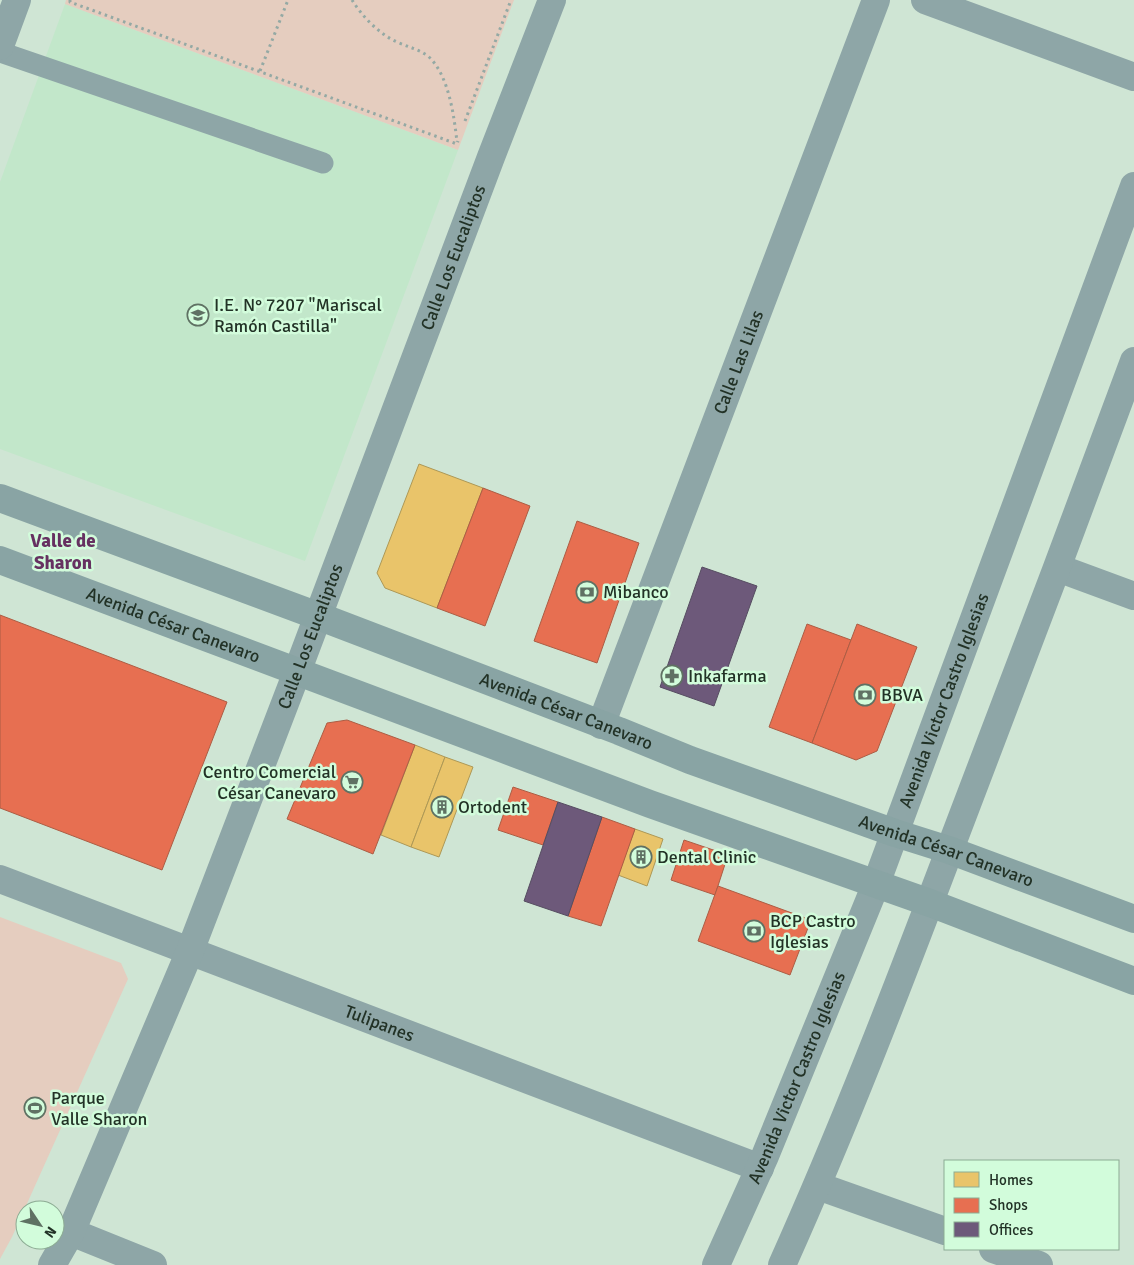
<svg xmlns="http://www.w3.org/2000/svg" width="1134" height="1265" font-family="Signika,sans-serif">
<rect width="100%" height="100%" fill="#cfe5d4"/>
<!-- built -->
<path fill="#c2e7ca" d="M65,4L458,150L305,561L0,449V182Z"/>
<!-- green -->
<g fill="#e5cdbf">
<path d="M66,0H514L458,150L65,4Z"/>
<path d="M0,917L121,963L128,979L12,1237L0,1259Z"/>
</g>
<!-- homes -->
<g fill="#e9c46a" stroke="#ad9856">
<path d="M419,464L483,488L437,608L385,588L377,573Z"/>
<path d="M415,745L445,757L411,847L381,835Z"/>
<path d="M445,757L473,767L439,857L411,847Z"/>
<path d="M635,829L663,839L647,886L618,875Z"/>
</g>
<!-- shops -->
<g fill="#e76f51" stroke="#ac5d44">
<path d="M483,488L530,506L485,626L437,608Z"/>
<path d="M577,521L639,543L597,663L534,641Z"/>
<path d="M0,615L227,702L162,870L0,808Z"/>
<path d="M807,624L851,640L812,743L769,727Z"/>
<path d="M857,624L917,647L877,751L856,760L812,743Z"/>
<path d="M347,720L415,745L373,854L287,819L327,723Z"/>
<path d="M513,787L558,802L543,845L498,830Z"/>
<path d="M602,817L635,829L601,926L568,916Z"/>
<path d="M684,840L728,855L715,895L671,880Z"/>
<path d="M718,886L811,920L790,975L698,941Z"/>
</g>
<!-- offices -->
<g fill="#6d597a" stroke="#564d61">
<path d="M702,567L757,586L714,706L660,687Z"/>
<path d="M558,802L602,817L568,916L524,901Z"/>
</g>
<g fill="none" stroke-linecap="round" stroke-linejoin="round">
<!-- path -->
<g stroke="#94a9a4" stroke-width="3" stroke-dasharray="2.5 4" stroke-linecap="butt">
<path d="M70,0V2L457,144L458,141"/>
<path d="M352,0C362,16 379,34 397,42C408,47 418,49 428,56C449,75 454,116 457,142"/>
<path d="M260,71L288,0"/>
<path d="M465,121L511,0"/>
</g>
<!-- service -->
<path stroke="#8ea6a7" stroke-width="21" d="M0,52L323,163"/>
<!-- minor -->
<g stroke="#8ea6a7" stroke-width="28">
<path d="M925,0L1134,77"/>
<path d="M0,46L17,0"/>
<path d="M1058,568L1134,596"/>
<path id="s1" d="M601,725L876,0"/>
<path id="s2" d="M0,879L760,1168"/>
<path d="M818,1186L945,1231"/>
<path d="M71,1232L153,1265"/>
<path d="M993,1249L1039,1265"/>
<path id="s3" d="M52,1265L71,1232L190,951L297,672L491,157L552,0"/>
</g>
<!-- tertiary -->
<g stroke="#8ea6a7" stroke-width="28">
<path id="s4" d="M716,1265L765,1156L876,884L1134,186"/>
<path d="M782,1265C843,1129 897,989 950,849C1012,687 1074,524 1134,361"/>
</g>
<!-- secondary -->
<g stroke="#89a4a4" stroke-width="28">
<path id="s5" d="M0,498L318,616L619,731L690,760L895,833L949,850L1134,919"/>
<path id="s6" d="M0,560L650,804L930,903L1134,981"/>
</g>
</g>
<!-- icons -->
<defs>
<g id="school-ring" transform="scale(1.125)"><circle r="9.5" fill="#d2fcdb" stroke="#5f7163" stroke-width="1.5"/><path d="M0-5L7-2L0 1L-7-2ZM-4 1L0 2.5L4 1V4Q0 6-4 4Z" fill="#5f7163"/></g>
<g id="bank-ring" transform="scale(1.125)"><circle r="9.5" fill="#d2fcdb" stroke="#5f7163" stroke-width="1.5"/><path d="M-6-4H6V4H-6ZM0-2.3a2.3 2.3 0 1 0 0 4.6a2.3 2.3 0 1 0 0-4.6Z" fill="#5f7163"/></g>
<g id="pharmacy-ring" transform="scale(1.125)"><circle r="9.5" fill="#d2fcdb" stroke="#5f7163" stroke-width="1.5"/><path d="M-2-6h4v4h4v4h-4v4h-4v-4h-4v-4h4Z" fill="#5f7163"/></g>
<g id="supermarket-ring" transform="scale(1.125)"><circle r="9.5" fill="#d2fcdb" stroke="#5f7163" stroke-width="1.5"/><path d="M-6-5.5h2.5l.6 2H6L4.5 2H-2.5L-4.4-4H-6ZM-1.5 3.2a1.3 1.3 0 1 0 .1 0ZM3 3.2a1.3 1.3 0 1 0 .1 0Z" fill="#5f7163"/></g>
<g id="building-ring" transform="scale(1.125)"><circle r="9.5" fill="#d2fcdb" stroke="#5f7163" stroke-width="1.5"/><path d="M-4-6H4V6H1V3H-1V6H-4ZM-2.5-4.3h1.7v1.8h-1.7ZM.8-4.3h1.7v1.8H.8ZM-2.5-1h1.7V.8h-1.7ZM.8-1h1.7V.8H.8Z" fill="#5f7163"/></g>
<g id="stadium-ring" transform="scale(1.125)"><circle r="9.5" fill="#d2fcdb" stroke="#5f7163" stroke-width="1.5"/><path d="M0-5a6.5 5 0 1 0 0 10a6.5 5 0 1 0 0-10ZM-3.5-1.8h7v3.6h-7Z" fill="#5f7163"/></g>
</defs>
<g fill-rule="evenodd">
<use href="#school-ring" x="198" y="315"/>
<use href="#bank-ring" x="587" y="592"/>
<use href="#pharmacy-ring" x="672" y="676"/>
<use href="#bank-ring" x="865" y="695"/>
<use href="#supermarket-ring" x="352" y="782"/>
<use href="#building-ring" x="442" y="807"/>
<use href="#building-ring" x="641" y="857"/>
<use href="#bank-ring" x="754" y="931"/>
<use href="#stadium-ring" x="35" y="1108"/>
</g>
<g text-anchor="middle" stroke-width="5" stroke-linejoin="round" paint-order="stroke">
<!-- street labels -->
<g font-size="18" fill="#223226" stroke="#d2fcdb">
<text dy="6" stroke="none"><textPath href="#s3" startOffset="1085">Calle Los Eucaliptos</textPath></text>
<text dy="6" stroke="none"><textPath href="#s1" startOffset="388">Calle Las Lilas</textPath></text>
<text dy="6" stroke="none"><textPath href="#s6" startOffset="185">Avenida César Canevaro</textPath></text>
<text dy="6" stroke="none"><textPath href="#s3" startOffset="680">Calle Los Eucaliptos</textPath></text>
<text dy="6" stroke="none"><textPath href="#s4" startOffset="609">Avenida Victor Castro Iglesias</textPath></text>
<text dy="6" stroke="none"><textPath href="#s5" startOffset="605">Avenida César Canevaro</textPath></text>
<text dy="6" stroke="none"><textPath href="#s5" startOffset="1010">Avenida César Canevaro</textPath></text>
<text dy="6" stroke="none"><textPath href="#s2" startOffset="406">Tulipanes</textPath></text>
<text dy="6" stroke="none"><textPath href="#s4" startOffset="204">Avenida Victor Castro Iglesias</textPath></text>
</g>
<!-- poi labels -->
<g font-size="18" fill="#223226" stroke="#d2fcdb" text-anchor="start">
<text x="214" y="311">I.E. N° 7207 "Mariscal<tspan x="214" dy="21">Ramón Castilla"</tspan></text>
<text x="603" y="598">Mibanco</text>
<text x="688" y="682">Inkafarma</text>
<text x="881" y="701">BBVA</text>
<text x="336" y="778" text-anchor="end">Centro Comercial<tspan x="336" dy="21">César Canevaro</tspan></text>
<text x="458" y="813">Ortodent</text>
<text x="657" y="863">Dental Clinic</text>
<text x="770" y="927">BCP Castro<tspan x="770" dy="21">Iglesias</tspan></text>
<text x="51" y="1104">Parque<tspan x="51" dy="21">Valle Sharon</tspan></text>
</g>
<!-- neighbourhood labels -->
<g font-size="19" font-weight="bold" fill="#663161" stroke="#d2fcdb">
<text x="63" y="547">Valle de<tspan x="63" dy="22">Sharon</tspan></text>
</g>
</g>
<!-- legend -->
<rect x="944" y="1160" width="175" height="90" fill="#d2fcdb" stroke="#8cab93"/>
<rect x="954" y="1172" width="25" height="15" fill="#e9c46a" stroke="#8cab93"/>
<text x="989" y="1185" font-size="15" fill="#223226">Homes</text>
<rect x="954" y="1198" width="25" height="15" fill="#e76f51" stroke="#8cab93"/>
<text x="989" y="1210" font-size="15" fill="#223226">Shops</text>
<rect x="954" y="1222" width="25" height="15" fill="#6d597a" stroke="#8cab93"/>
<text x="989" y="1235" font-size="15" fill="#223226">Offices</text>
<!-- north arrow -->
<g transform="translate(40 1225) rotate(125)"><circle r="24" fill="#d2fcdb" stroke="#8cab93"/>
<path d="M0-4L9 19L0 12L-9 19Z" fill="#5f7163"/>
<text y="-8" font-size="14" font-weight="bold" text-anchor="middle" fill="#223226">N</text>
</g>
</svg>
